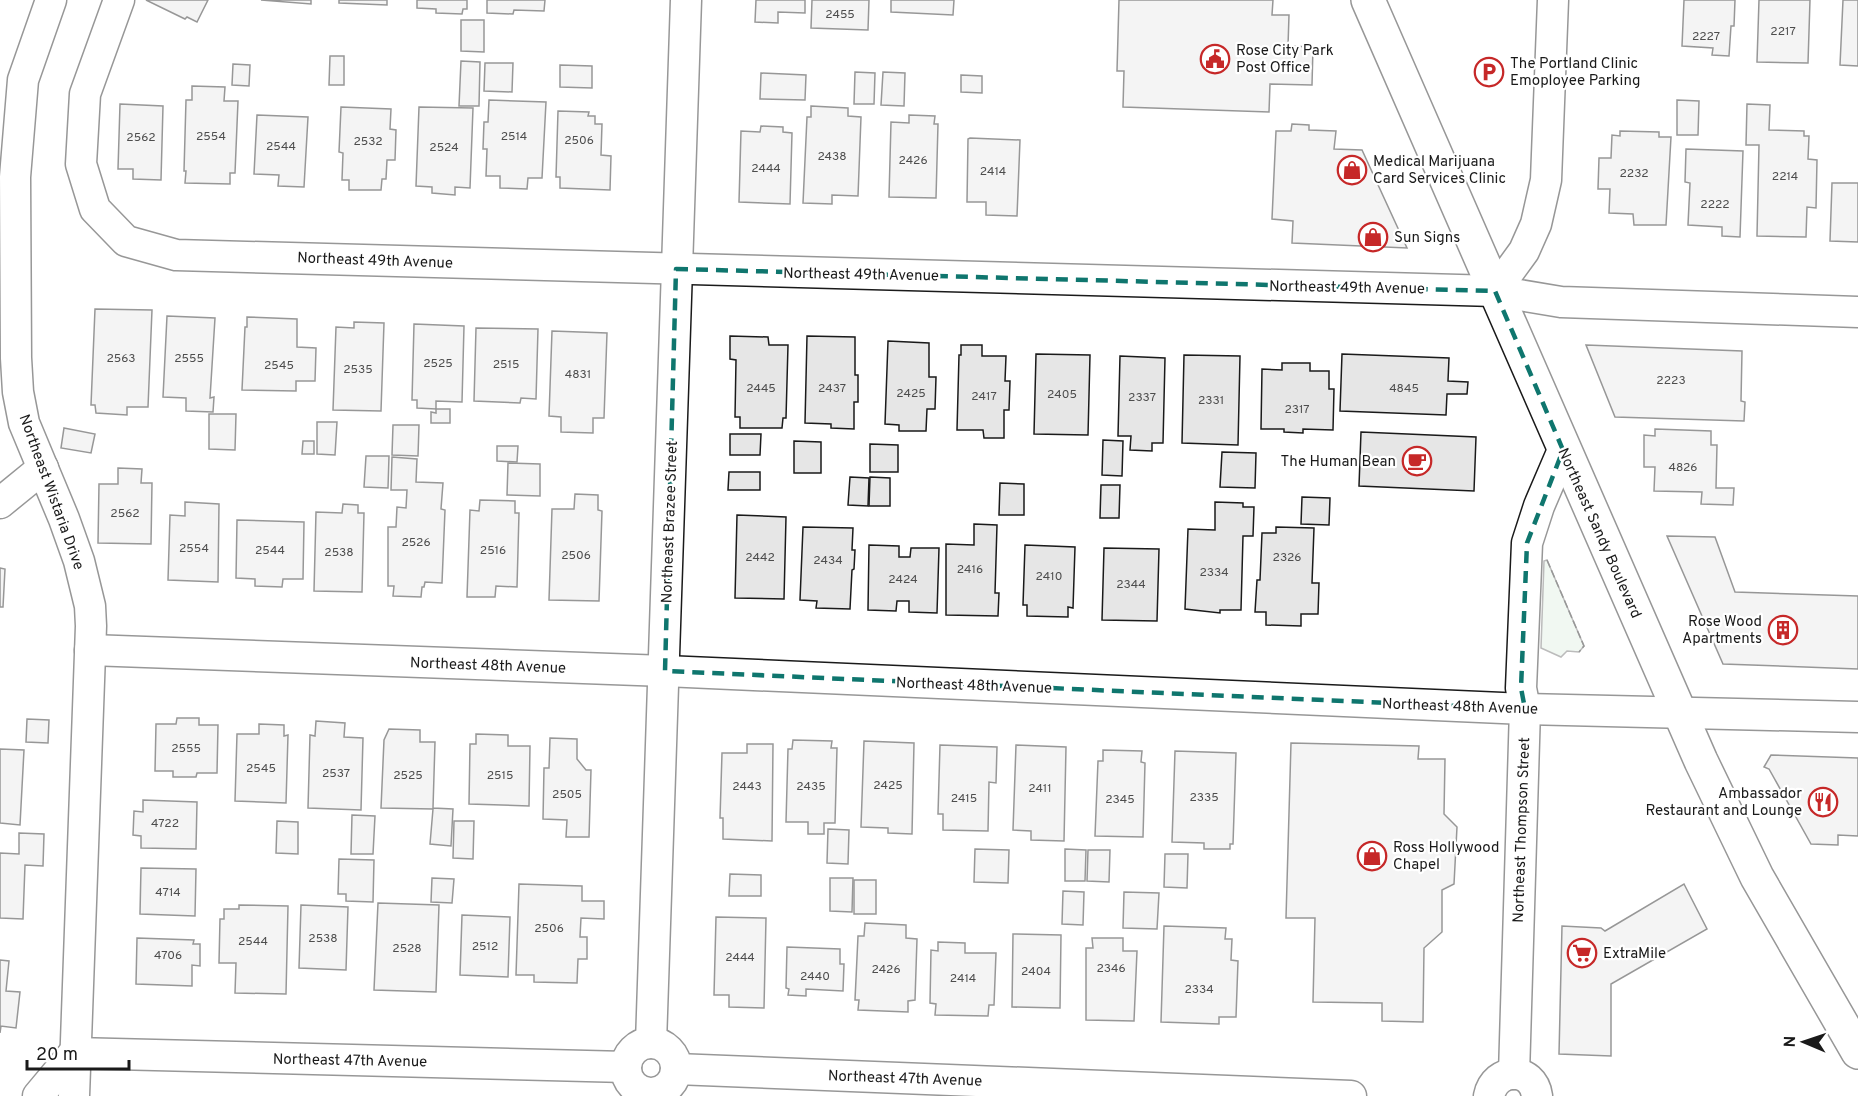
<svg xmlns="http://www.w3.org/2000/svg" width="1858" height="1096" font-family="Overpass,sans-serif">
<rect width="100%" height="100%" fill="#fff"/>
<!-- green -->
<path fill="#e0efe3" stroke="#6a6a6a" stroke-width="1.5" d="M1547,560L1584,646L1579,652L1567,651L1561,657L1541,648L1544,561Z"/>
<!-- building -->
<g fill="#e6e6e6" stroke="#1a1a1a" stroke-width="1.5">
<path d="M146,0H208L197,22L187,17L185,19Z"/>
<path d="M261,0H311V4Z"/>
<path d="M339,0H387V5L339,3Z"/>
<path d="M417,0H467V9H463L462,14L436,13V9L417,8Z"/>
<path d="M487,0H545L544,11L514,10L513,14L487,13Z"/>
<path d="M756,0H805V13L778,12V23L755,22Z"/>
<path d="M812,0H869L868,30L811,28Z"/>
<path d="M891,0H954L953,15L891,12Z"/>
<path d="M1119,0H1273L1272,15H1289L1288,46L1313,47L1312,85L1270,84L1269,112L1123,107L1124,71H1117Z"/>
<path d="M1684,0H1735L1734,26H1731L1729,56L1712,55L1713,48L1682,46Z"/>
<path d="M1759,0H1810L1808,63L1757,62Z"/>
<path d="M1843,0H1858V66L1840,65Z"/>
<path d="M461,20H484V52L461,51Z"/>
<path d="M330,56H344V85H329Z"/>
<path d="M461,61L480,62L479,106H459Z"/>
<path d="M485,63H513L512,92L484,91Z"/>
<path d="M233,64L250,65L249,86L232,85Z"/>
<path d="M560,65L592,66V88L560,87Z"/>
<path d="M855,72L875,73L874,104H854Z"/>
<path d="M883,72L905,73L904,106L881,105Z"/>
<path d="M761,73L806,75L805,100L760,99Z"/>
<path d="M961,75L982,76V93L961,92Z"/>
<path d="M192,86L225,87L224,101H238L235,173H230V184L185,183L186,171H184L186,100H192Z"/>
<path d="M489,100L546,102L542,178H528L527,189L500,188V176H486L487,149H483L484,122H488Z"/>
<path d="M1677,100L1699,101L1698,135H1677Z"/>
<path d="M120,104L163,106L161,180L133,179V169H118Z"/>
<path d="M1747,104L1770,105L1769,130L1804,131V136H1809L1808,159L1817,160L1816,208L1807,207L1806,237L1757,236L1759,145H1746Z"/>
<path d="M811,106L848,108V116L861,117L858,196L832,195V204L803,203L807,117H811Z"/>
<path d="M341,107L391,109L390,129L396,130L395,160H387L386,179H382L381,190H349V180H342L343,153L339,152Z"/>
<path d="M419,107L473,108L470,188L455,187V195L432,193V187L416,186Z"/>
<path d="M558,111L589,112L588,116H595V124H602L601,155L611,156L610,190L560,188V177H556Z"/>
<path d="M257,115L308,117L304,187L278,186L279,175L254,174Z"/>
<path d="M909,115L935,116L934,124H938L936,198L889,197L891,122L909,123Z"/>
<path d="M1292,124L1309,125V130L1336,131L1334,149L1362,150L1407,248L1292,243L1293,221L1272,219L1276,131H1291Z"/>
<path d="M761,126L783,127V132L792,133L790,204L739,202L741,131L760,132Z"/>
<path d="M1620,131L1659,132V137H1671L1666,225H1634L1633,214L1609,213L1610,189H1598L1599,158H1611L1612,135L1620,136Z"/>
<path d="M970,138L1020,140L1017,216L986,215V202H967L968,139Z"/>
<path d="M1686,149L1743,151L1740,237L1722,236V227L1688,225L1690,183L1685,182Z"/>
<path d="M1832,183H1858V242L1830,241Z"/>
<path d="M95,309L152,310L148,407H127V415L96,413L95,405H91Z"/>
<path d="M167,316L215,318L210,398L214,397L213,412L186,411V398L163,397Z"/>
<path d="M247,317L297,319V347L316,348L315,381H296V391L242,390L245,327H247Z"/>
<path d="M354,322L384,323L381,411L333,410L336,327L354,328Z"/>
<path d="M414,324L464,326L462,402L436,401V409L417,408V400H412Z"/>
<path d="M476,328L538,329L536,399L521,398L520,403L474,401Z"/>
<path d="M552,331L607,333L604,418H593V433L561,432V417L549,416Z"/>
<path d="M730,336L768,337L769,345H788L786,418H783L782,428H740V417H735L736,360L730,359Z"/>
<path d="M807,336L855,337V375H858V402H854V429L831,428V424L805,423Z"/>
<path d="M888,341L929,343V377H936L935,409H927L926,431H899V425L885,424Z"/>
<path d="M961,345H982V356H1006L1005,381H1010L1009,410H1004V438H984L983,430H957L959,355H961Z"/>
<path d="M1586,345L1742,351L1741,401L1745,402L1744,421L1615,417Z"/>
<path d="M1036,354L1090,355L1088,435L1034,434Z"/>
<path d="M1342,354L1449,358L1448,381L1468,382L1467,394H1447L1446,415L1340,411Z"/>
<path d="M1184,355L1240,356L1238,445L1182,443Z"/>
<path d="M1120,356L1165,358L1163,443H1152V451L1130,450L1131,436H1118Z"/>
<path d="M1282,363H1310V371H1329V389H1334L1333,430L1303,429V433L1284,432V429H1261L1262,369L1282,370Z"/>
<path d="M436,409H450V423H431V412L436,413Z"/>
<path d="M209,414H236L235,450L209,449Z"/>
<path d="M317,422H337L335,455L317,454Z"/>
<path d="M393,425H419L418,456L392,455Z"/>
<path d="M64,428L95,434L91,453L61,448Z"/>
<path d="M1655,429L1711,431V445H1717L1716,488H1734L1733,505L1701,504L1702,492L1654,491L1655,467H1644V435L1655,436Z"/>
<path d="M1361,432L1476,437L1474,491L1359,486Z"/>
<path d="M730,434H761L760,455H730Z"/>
<path d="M1103,440L1123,441L1122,476L1102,475Z"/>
<path d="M303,441H314V454H302Z"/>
<path d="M794,441L821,442V473H794Z"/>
<path d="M870,444L898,445V472H870Z"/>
<path d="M497,446H518L517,462L497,461Z"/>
<path d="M1222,452L1256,453L1255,488L1220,487Z"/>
<path d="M366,456H389L388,488L364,487Z"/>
<path d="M392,457L417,459L416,482L443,483L441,509L445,510L442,583L425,582L424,587H422L421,597L393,596L394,586H388V527H396L397,507L406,508L407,490H391Z"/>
<path d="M508,463L540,464V496L507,495Z"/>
<path d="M118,468L142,469L141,483H152L151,544L98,543L99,484H118Z"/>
<path d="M729,472H760V490H728Z"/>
<path d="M850,477L869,478L868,506L848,505Z"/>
<path d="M870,477L890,478V506H869Z"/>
<path d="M1000,483L1024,484V515H999Z"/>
<path d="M1101,485H1120L1119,518H1100Z"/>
<path d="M575,494L598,495V510L602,511L599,601L549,600L552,509H574Z"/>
<path d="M1302,497L1330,498L1329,525L1301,524Z"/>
<path d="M480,500L515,501V513H519L517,587L496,586L495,597H467L470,510L479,511Z"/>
<path d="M185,502L219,504L218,582L168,580L170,515L185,516Z"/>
<path d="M1215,502L1243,503V507H1254L1253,536H1243L1241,610H1220V613L1185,609L1188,529L1215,530Z"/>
<path d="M343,504L358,505V513H364L362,592L314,591L316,512L342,513Z"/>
<path d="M737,515L786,517L784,599L735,598Z"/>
<path d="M237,520L304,522L303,579H283L282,587L255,586V579L236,578Z"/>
<path d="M974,524L997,525L995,593H999L998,616L946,615V544L974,545Z"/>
<path d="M803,527L853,528L852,550H855L854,569L852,570L850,609L816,608L817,601L800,600Z"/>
<path d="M1276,527L1314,528L1312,583H1319L1318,614H1301V626L1266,625V612H1255L1257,580H1260L1262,533H1276Z"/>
<path d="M1667,536L1715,537L1735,592L1858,596V669L1723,664Z"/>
<path d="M869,545L899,546V557H910L911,548H939L937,613L909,612V601H897L896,611L868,610Z"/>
<path d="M1025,545L1075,547L1073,608L1068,607V617L1027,616V605H1023Z"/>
<path d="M1104,548L1159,549L1157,621L1102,620Z"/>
<path d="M0,568L5,569L3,607H0Z"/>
<path d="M177,718H199V725H218L217,773H197L196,777H173V771H155L156,724H176Z"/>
<path d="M27,719L49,720L48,743L26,742Z"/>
<path d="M316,721L345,723L344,737L363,738L361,810L308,808L310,735L315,736Z"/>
<path d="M259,724L284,725V736L288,735L286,803L235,801L237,734H259Z"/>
<path d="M389,729L420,730V742H435L433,808L453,809L451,846L430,844L433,809L381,808L384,740Z"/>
<path d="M476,734L508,735V746H530L529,806L469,804L470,744H476Z"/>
<path d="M550,738L577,739V759L586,770H591L589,837H566L567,820L543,819L544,768H549Z"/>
<path d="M793,740L832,741L831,748H837L835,823H824V834H808V822H786L788,749H792Z"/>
<path d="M864,741L914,743L912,834L888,833V828L861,827Z"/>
<path d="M1291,743L1419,746L1418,759H1445L1444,814L1457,827L1454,884L1442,890V932L1424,948L1423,1022L1382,1021V1003L1313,1002L1315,918H1286Z"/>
<path d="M747,744H773L772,841L723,839V818H720L722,753H747Z"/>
<path d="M940,745L997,747L996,783L989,782L988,831L943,830V814H938Z"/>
<path d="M1016,745L1066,747L1064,841L1031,840V831L1013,830Z"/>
<path d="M0,749L24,750L20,825L0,823Z"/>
<path d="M1103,750L1142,751L1141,762L1145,763L1143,837L1095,836L1098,761H1103Z"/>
<path d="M1175,751L1236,753L1233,844H1230V849H1204V843L1172,842Z"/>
<path d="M1771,755L1858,758V836L1838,835V845L1811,844L1769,769L1764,767Z"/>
<path d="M143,800L197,802L196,849L141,848V836L133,835L134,811L143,812Z"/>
<path d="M352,815L375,816L373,854H351Z"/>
<path d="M277,821L298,822V854L276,853Z"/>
<path d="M454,821H474L473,859L453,858Z"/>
<path d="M828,829L849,830L848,864L827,863Z"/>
<path d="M19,833L44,834L43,866L25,865L23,919L0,918V853L19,854Z"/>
<path d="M975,849L1009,850L1008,883L974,882Z"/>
<path d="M1065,849L1086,850L1085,881H1065Z"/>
<path d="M1088,850H1110L1109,882L1087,881Z"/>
<path d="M1165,854H1188L1187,888L1164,887Z"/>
<path d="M339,859L374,860L373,902L346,901V894H338Z"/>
<path d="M141,868L196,869L195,916L140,914Z"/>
<path d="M730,874L761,875V896H729Z"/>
<path d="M432,878L454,879L452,903L431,902Z"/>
<path d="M830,878H853L852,912L830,911Z"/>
<rect x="854" y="880" width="22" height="34"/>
<path d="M519,884L582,886V901H604V919L581,918L580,937H587V959H578L577,983L534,982V975H516Z"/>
<path d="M1684,884L1707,929L1611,984V1056L1559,1054L1562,926L1601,928L1605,931Z"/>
<path d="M1063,891L1084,892L1083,925L1062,924Z"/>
<path d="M1124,892L1159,893L1157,929L1123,928Z"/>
<path d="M378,903L439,905L436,992L374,990Z"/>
<path d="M239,905L288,906L286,994L235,993L236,963H219L220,919H224V909H239Z"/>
<path d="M301,905L348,907L346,970L299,968Z"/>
<path d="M462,915L510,917L508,977L460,975Z"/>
<path d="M716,917L766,918L764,1008L729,1007V995H714Z"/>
<path d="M865,923L906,925V938L917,939L915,1000L908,1001V1012L858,1010L859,1000H855L858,936H864Z"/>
<path d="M1164,926L1226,928L1225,939H1232L1231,960L1238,961L1236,1017H1219V1024L1161,1022Z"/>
<path d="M1013,934L1061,935L1060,1008L1012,1007Z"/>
<path d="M137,938L194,940L193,944H200V966L192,965V986L136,984Z"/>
<path d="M1092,938H1123V951H1137L1134,1021L1086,1020V948H1093Z"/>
<path d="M938,942L965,943V953H996L994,1005H989L988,1016L935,1015L936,1004L930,1003L931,950L938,951Z"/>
<path d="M787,947L840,949V964H844L843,991L806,989V996L788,995L789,989L786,988Z"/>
<path d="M0,960L9,961L6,991L20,992L16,1028L1,1026L0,1033Z"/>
</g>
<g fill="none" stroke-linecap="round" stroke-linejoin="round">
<!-- street casing -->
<g stroke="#1a1a1a" stroke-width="33">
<g id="street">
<path d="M51,0L23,80L15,177L16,358L18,392L24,423L64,519L79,561L90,606L91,626L74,1096"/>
<path d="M119,0L85,94L81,164L95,209L126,241L176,255L1495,291L1561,302L1858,312"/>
<path d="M1495,291L1524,251L1536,224L1546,180L1553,0"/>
<path d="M0,503L43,468"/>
<path d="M90,650L665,671L1525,709L1858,717"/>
<path d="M651,1043L686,0"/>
<circle cx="651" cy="1068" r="25"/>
<path d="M74,1053L626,1067"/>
<path d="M676,1069L1351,1096"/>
<path d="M1514,1074L1525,709L1521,688L1527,543L1539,506L1563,450"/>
<path d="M38,1096L74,1053"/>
<path d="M1489,1096C1495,1067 1533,1066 1537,1096"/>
</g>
</g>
<!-- primary casing -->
<g stroke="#1a1a1a" stroke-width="36">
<path id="primary" d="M1368,0L1701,761L1757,877L1858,1052"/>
</g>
<!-- street -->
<use href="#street" stroke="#fff" stroke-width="30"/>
<!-- primary -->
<use href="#primary" stroke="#fff" stroke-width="33"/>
<!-- fence -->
<path stroke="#1a1a1a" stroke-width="1.5" stroke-dasharray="8 3" stroke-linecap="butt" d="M1547,560L1584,646L1579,652"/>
</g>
<!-- marked area -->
<path d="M0 0H1858V1096H0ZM676,269L1495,291L1563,450L1527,543L1521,688L1525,709L665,671Z" fill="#fff" fill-opacity=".55" fill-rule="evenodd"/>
<path fill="none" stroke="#0f766e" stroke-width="4.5" stroke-dasharray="12 8" stroke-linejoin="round" d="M676,269L1495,291L1563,450L1527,543L1521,688L1525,709L665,671Z"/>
<!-- icons -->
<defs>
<g id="civic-ring" transform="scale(1.5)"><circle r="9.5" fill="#fff" stroke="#c62828" stroke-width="1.5"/><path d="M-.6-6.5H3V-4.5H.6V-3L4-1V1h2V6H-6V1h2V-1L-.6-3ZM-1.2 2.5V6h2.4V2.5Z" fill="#c62828"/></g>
<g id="parking-ring" transform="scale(1.5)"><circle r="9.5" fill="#fff" stroke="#c62828" stroke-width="1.5"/><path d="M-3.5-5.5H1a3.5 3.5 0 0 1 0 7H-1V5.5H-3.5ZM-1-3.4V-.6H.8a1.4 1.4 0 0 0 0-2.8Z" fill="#c62828"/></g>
<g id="shop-ring" transform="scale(1.5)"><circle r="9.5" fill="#fff" stroke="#c62828" stroke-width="1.5"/><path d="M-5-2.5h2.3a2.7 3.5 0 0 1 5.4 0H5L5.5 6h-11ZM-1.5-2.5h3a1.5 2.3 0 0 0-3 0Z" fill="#c62828"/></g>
<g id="cafe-ring" transform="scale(1.5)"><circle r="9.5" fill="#fff" stroke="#c62828" stroke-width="1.5"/><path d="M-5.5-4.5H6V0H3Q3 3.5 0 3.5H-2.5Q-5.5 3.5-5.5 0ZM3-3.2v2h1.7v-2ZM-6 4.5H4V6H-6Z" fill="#c62828"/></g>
<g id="building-ring" transform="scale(1.5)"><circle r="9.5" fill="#fff" stroke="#c62828" stroke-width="1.5"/><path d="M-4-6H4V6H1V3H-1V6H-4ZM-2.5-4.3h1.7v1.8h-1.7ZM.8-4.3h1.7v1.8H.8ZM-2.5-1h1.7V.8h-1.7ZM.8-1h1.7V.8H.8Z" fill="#c62828"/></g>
<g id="restaurant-ring" transform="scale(1.5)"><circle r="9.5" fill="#fff" stroke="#c62828" stroke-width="1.5"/><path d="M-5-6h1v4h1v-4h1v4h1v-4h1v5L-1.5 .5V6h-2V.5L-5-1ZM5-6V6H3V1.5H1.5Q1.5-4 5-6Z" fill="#c62828"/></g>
<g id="supermarket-ring" transform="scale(1.5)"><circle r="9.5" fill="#fff" stroke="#c62828" stroke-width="1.5"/><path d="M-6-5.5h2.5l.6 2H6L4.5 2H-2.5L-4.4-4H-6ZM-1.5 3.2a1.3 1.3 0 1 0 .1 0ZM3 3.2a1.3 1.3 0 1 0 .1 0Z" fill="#c62828"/></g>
</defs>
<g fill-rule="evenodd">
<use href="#civic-ring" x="1215" y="59"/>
<use href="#parking-ring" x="1489" y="72"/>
<use href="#shop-ring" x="1352" y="170"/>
<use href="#shop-ring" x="1373" y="237"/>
<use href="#cafe-ring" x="1417" y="461"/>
<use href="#building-ring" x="1783" y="630"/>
<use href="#restaurant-ring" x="1823" y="802"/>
<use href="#shop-ring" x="1372" y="856"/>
<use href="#supermarket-ring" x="1582" y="953"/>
</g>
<g text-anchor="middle" stroke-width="4.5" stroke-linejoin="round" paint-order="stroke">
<!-- number labels -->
<g font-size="12" fill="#4d4d4d">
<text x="840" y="18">2455</text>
<text x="1783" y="35">2217</text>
<text x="1706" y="40">2227</text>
<text x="211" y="140">2554</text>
<text x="514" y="140">2514</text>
<text x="141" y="141">2562</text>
<text x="579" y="144">2506</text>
<text x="368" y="145">2532</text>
<text x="281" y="150">2544</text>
<text x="444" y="151">2524</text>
<text x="832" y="160">2438</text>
<text x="913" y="164">2426</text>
<text x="766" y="172">2444</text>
<text x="993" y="175">2414</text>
<text x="1634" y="177">2232</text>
<text x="1785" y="180">2214</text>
<text x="1715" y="208">2222</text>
<text x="121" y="362">2563</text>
<text x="189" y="362">2555</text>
<text x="438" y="367">2525</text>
<text x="506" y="368">2515</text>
<text x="279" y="369">2545</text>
<text x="358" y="373">2535</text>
<text x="578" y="378">4831</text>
<text x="1671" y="384">2223</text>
<text x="761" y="392">2445</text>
<text x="832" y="392">2437</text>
<text x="1404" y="392">4845</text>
<text x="911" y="397">2425</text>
<text x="1062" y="398">2405</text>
<text x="984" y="400">2417</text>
<text x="1142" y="401">2337</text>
<text x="1211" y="404">2331</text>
<text x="1297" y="413">2317</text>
<text x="1683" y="471">4826</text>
<text x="125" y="517">2562</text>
<text x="416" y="546">2526</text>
<text x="194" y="552">2554</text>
<text x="270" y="554">2544</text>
<text x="493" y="554">2516</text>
<text x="339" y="556">2538</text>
<text x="576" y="559">2506</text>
<text x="760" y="561">2442</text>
<text x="1287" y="561">2326</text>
<text x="828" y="564">2434</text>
<text x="970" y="573">2416</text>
<text x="1214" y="576">2334</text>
<text x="1049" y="580">2410</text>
<text x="903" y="583">2424</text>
<text x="1131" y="588">2344</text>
<text x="186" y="752">2555</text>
<text x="261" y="772">2545</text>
<text x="336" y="777">2537</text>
<text x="408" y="779">2525</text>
<text x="500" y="779">2515</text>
<text x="888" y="789">2425</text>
<text x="747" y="790">2443</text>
<text x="811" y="790">2435</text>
<text x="1040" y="792">2411</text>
<text x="567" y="798">2505</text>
<text x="1204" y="801">2335</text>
<text x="964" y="802">2415</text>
<text x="1120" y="803">2345</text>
<text x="165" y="827">4722</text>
<text x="168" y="896">4714</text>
<text x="549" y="932">2506</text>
<text x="323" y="942">2538</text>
<text x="253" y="945">2544</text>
<text x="485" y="950">2512</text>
<text x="407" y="952">2528</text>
<text x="168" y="959">4706</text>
<text x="740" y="961">2444</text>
<text x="1111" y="972">2346</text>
<text x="886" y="973">2426</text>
<text x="1036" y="975">2404</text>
<text x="815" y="980">2440</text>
<text x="963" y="982">2414</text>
<text x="1199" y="993">2334</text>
</g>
<!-- poi labels -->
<g font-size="15" fill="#1a1a1a" stroke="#fff" text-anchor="start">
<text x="1236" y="55">Rose City Park<tspan x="1236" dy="17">Post Office</tspan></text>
<text x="1510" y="68">The Portland Clinic<tspan x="1510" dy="17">Emoployee Parking</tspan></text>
<text x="1373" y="166">Medical Marijuana<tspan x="1373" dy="17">Card Services Clinic</tspan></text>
<text x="1394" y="242">Sun Signs</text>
<text x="1396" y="466" text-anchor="end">The Human Bean</text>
<text x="1762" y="626" text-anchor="end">Rose Wood<tspan x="1762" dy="17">Apartments</tspan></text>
<text x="1802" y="798" text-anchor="end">Ambassador<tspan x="1802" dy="17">Restaurant and Lounge</tspan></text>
<text x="1393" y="852">Ross Hollywood<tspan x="1393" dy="17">Chapel</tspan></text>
<text x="1603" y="958">ExtraMile</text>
</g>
<!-- street labels -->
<g font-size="15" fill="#1a1a1a" stroke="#fff">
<text transform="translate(375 260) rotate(2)" y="5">Northeast 49th Avenue</text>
<text transform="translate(861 274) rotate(1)" y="5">Northeast 49th Avenue</text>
<text transform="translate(1347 287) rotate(1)" y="5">Northeast 49th Avenue</text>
<text transform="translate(52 492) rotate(70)" y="5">Northeast Wistaria Drive</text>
<text transform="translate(669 522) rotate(-88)" y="5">Northeast Brazee Street</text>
<text transform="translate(1600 533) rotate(66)" y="5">Northeast Sandy Boulevard</text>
<text transform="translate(488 665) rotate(2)" y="5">Northeast 48th Avenue</text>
<text transform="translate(974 685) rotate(2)" y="5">Northeast 48th Avenue</text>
<text transform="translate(1460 706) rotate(2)" y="5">Northeast 48th Avenue</text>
<text transform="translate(1521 830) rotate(-88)" y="5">Northeast Thompson Street</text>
<text transform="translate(350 1060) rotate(1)" y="5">Northeast 47th Avenue</text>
<text transform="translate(905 1078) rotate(2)" y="5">Northeast 47th Avenue</text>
</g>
</g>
<!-- north arrow -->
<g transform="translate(1804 1042) rotate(272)" stroke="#ffffff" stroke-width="4.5" paint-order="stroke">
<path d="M0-4.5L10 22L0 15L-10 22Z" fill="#1a1a1a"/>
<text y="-9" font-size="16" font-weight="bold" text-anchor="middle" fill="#1a1a1a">N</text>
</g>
<!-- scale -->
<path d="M27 1060v9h102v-9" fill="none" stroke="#1a1a1a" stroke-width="3"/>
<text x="36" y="1060" font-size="18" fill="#1a1a1a" stroke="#ffffff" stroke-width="4.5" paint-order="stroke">20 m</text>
</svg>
